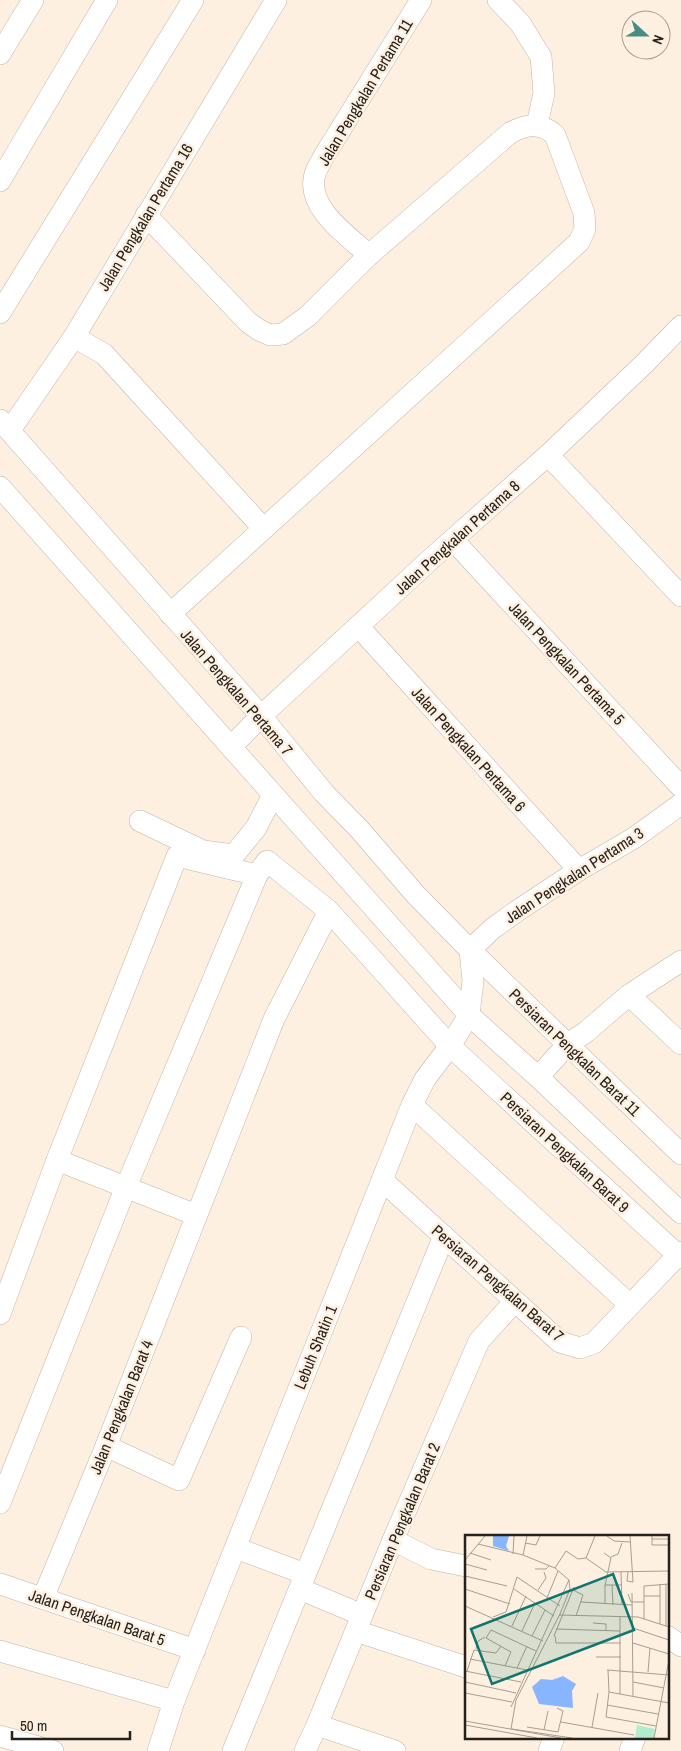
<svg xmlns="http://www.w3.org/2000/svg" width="681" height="1751" font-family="'Archivo Narrow',sans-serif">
<rect width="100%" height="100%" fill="#fef0e0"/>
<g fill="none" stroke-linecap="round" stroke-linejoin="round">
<!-- minor casing -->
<g stroke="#c3b5a6" stroke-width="22">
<g id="minor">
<path d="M498,0L520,23L541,57L544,93L537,125"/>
<path d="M0,54L33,0"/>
<path d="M0,181L107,0"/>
<path d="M146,215L248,322L259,330L270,335L283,334L308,316L369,255L510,133C526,124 541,122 555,135L584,213L585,229L579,242L170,614"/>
<path d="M369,255C348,236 305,207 315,174C317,168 321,162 324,156L421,0"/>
<path d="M0,313L193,0"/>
<path d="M74,337L104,354L263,528"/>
<path d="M0,420L261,716L324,793L360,830L416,895L470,950L681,1154"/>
<path d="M10,430L74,337L276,0"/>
<path d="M548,455L681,596"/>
<path d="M0,487L469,1015L538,1077L681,1213"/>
<path d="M453,540L681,787"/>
<path d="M359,627L579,870"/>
<path d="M231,747L261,716L432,558L548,455L643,365L681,326"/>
<path d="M140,821L203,851L234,855L256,828L273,795"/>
<path d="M470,950L492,929L517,911L579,870L634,838L681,804"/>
<path d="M629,995L681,1044"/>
<path d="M538,1077L568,1044L586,1032L629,995L681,961"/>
<path d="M412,1105L630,1305"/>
<path d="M57,1160L196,1215"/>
<path d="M382,1180L560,1342L580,1348L594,1343L681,1252"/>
<path d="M0,1314L57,1160L177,856L257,875"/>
<path d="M106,1446L179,1480L241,1337"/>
<path d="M0,1503L126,1187L257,875L267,861L329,911L450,1046L681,1258"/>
<path d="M393,1540L431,1559L466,1566"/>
<path d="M236,1548L305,1574"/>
<path d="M0,1584L195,1650"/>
<path d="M300,1589L362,1615"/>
<path d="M43,1598L106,1446L274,1019L329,911"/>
<path d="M356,1631L466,1667"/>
<path d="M667,1636L681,1646"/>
<path d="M0,1651L174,1701"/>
<path d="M317,1725L395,1751"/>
<path d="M0,1736L53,1751"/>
<path d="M158,1751L174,1701L412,1105L425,1079L450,1046L469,1015L473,981L470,950"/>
<path d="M233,1751L444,1236"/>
<path d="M305,1751L317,1725L393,1540L479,1341L515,1301"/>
<path d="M549,1751L554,1737"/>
<path d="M630,1751L635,1737"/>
</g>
</g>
<!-- minor -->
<use href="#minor" stroke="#fff" stroke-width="21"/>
</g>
<g text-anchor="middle" stroke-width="5" stroke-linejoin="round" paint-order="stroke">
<!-- street labels -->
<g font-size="16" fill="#26211b" stroke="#fef0e0">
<text transform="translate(365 92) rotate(-59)" y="6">Jalan Pengkalan Pertama 11</text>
<text transform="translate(145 217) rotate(-59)" y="6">Jalan Pengkalan Pertama 16</text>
<text transform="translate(457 537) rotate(-42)" y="6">Jalan Pengkalan Pertama 8</text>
<text transform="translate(567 663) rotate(47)" y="6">Jalan Pengkalan Pertama 5</text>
<text transform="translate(237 692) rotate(49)" y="6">Jalan Pengkalan Pertama 7</text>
<text transform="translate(469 749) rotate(48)" y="6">Jalan Pengkalan Pertama 6</text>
<text transform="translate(574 875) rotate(-33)" y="6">Jalan Pengkalan Pertama 3</text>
<text transform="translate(575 1052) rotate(44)" y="6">Persiaran Pengkalan Barat 11</text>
<text transform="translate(565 1152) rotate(43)" y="6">Persiaran Pengkalan Barat 9</text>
<text transform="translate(498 1283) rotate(41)" y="6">Persiaran Pengkalan Barat 7</text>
<text transform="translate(315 1347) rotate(-68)" y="6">Lebuh Shatin 1</text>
<text transform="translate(121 1407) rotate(-68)" y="6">Jalan Pengkalan Barat 4</text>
<text transform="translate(402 1521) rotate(-67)" y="6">Persiaran Pengkalan Barat 2</text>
<text transform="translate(97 1617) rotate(19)" y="6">Jalan Pengkalan Barat 5</text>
</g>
</g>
<!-- overview -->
<g transform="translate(465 1535)">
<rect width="204" height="204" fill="#fef0e0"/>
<path d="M172,190L190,194L189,203H170Z" fill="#b1eccf"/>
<path d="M28,1H44L41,11L44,16L28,11ZM98,141L111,149L107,156L108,173L74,169L67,152L76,144L87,145Z" fill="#87b5ff"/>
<path fill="none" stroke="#a89d91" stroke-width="1" d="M130,1L121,23L141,37M142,1L149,6L165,7M187,1V4H204M187,4V10H204M60,8L71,10L75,1M13,9L58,20L90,33L104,45M5,18L26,25M139,18L146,23L140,50H156M48,19L49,1M58,20L62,1M146,22L153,19L157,8M0,25L20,1M0,29L22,35M90,33L101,16L113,24L121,23M70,34H81L84,31M141,37L204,36M156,37L157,70M163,37L162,46L168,47L165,1M0,41L42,51M147,50L148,70M0,54L45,69M49,54L89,81M73,55L81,43L79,37M108,55L118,60L111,81M167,58L168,161M163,59L166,67H179M179,61H195M82,63L93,36M116,67L167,70M140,69V50M0,71L78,106M94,80L173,82L204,92M28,82L41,77L52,42L95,71M155,82V159M179,84V51L204,49M128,88L141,89V96M195,89V49M47,91L61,61M201,91V49M168,93L204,105M91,94L155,96M57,96L70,68M67,101L80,75M89,101L109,52M90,101L91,108H156M168,108L204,119M11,114L13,106L20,102M131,122H156M5,124L62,135M40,131L46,117L21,103L26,95L71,116M52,133L62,111M142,135L204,140M143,135L144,157L204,168M0,136L56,147M2,136L9,115L31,118L36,111M183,137L185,113M0,147L51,158M168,147L199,153M144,157L141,182L191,191M0,158L47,167M142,170L193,179M46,172L104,45M0,186L96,203M96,187L169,200M0,190L72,203M62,192L93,197L98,176L92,173M127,192L133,158M46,194L51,165L95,79L105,54L104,45M47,194L107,203M79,195L83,176M189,203L204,125"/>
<path fill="#0f766e" fill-opacity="0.15" stroke="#0f766e" stroke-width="2.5" d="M148,39L169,95L27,149L6,94Z"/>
<rect width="204" height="204" fill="none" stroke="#26211b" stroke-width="2.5"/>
</g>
<!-- north arrow -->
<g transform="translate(646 35) rotate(111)"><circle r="24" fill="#fef0e0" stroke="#a89d91"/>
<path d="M0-4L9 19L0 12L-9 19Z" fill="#478d83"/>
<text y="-8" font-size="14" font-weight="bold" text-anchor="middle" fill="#26211b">N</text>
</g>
<!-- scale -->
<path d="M12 1731v8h118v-8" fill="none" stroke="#26211b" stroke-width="2.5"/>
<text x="20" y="1731" font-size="15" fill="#26211b" stroke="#fef0e0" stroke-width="4" paint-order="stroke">50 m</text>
</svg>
